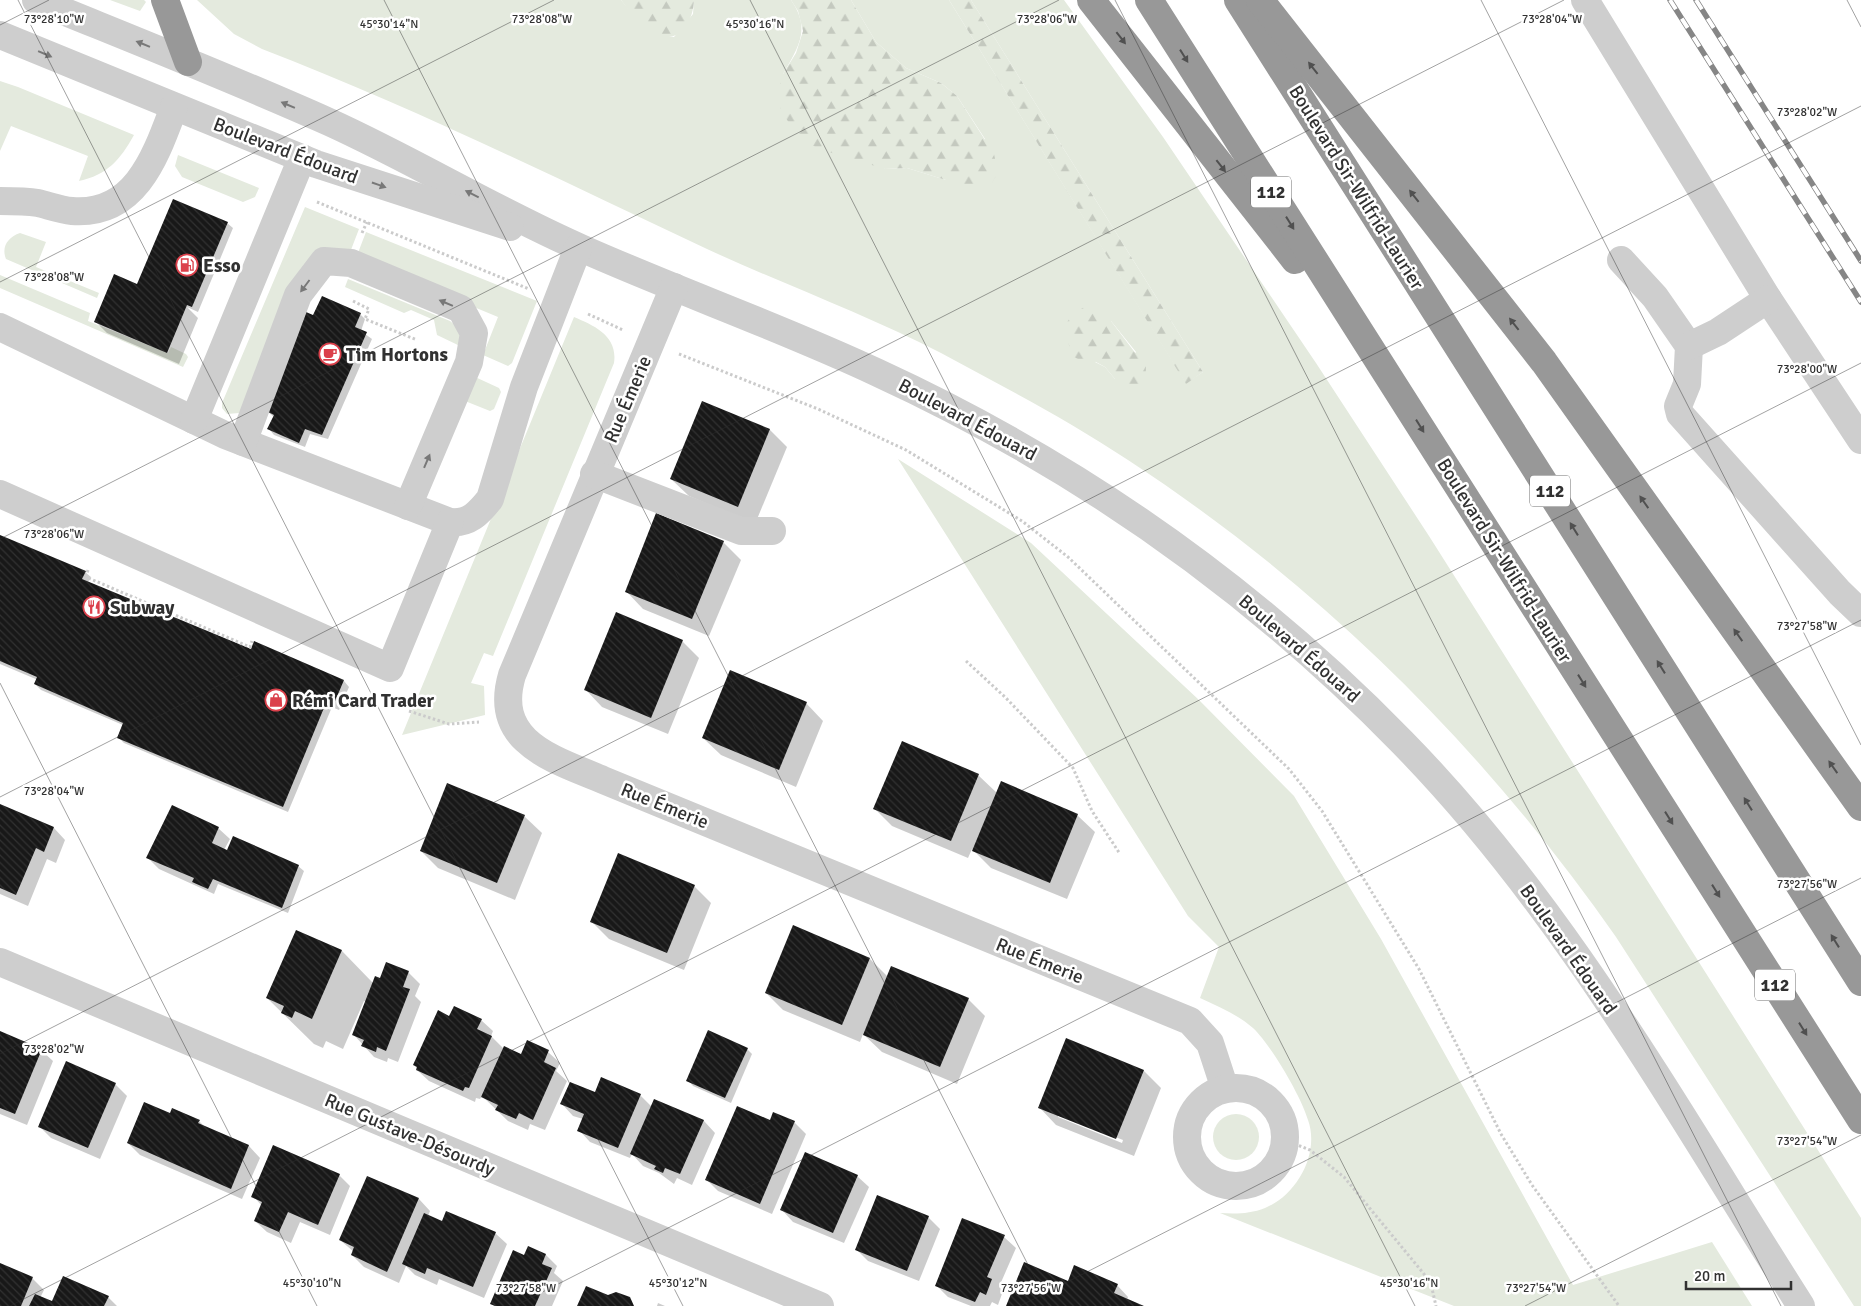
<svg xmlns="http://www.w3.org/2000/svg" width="1861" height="1306" font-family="Signika,sans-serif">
<defs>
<pattern id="forest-firs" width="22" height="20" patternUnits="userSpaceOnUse" patternTransform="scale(1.25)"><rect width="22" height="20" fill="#e4eade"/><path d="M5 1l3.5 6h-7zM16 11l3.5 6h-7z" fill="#c4c9bf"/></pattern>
<pattern id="building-back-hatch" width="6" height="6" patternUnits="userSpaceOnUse" patternTransform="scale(1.25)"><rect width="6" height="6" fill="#181818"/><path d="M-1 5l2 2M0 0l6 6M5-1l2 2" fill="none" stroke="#313131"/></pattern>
</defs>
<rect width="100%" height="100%" fill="#fff"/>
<!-- green -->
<g fill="#e4eade" fill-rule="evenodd">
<path d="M110,0H144L146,2L140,11Z"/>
<path d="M197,0H621C637,19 647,37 674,37L693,14L694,0H791C811,29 799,46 783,74L885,169L907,168L946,180L985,139L957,96L941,83L906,68L876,42L851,0H949L1186,383L1203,372L971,0H1064L1163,137L1316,363L1429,536L1861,1218V1306H1854L1616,937C1483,747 1322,587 1128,460C1068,420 1004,387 941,353C865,314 785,285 707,249C560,180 413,107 262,49L234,34ZM1111,321L1136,352L1115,379L1105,367L1095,362Z"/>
<path d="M0,81L18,87L134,135C120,160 107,175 79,181L88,156L11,126L0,151Z"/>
<path d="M178,155L259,188L255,197L243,202L182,177L175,166Z"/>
<path d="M305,207L359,229L349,255L336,252L239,413L227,414L222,408V403Z"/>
<path d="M366,232L537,301L512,363L508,366L483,355L498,317L356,258Z"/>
<path d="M20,233L46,242L36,267L99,293L97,298L6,259C1,247 8,237 20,233Z"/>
<path d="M0,275L90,313L88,321L168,353L171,347L186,354L188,357L183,367L0,288Z"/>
<path d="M348,279L450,321C460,328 461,335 460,346L437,335L434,320L411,310L404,313L345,287Z"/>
<path d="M574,317C595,326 618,336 614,363L493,656L484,653L471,683L484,686L485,715L402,735Z"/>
<path d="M473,376L499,388L501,392L494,409L490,411L465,401Z"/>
<path d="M898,459L1031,543L1199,700L1294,796L1381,939L1573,1285L1712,1242L1752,1306H1454L1220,1213C1235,1214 1250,1214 1265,1208C1297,1195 1320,1153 1308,1120C1301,1096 1271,1045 1253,1028C1237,1014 1219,1007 1200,998L1219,947L1188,916Z"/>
<circle cx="1236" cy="1137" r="23"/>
</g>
<!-- forest -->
<g fill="url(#forest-firs)">
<path d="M621,0H694C693,25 676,48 649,32C638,26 629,10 621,0Z"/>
<path d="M791,0H851L876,42L906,68L941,83L957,96L994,154L998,173L991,184L975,189L907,168L885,169L819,149L801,139L782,113L777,96L783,74L796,53L803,31L798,11Z"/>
<path d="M949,0H971L1203,372L1186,384Z"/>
<path d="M1084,307L1096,309L1111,321L1146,367L1145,383L1137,391L1115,379L1105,367L1096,362L1082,361L1072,356L1064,327L1071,316Z"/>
</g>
<!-- shadow -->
<g fill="#0003" fill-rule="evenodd">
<path d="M227,223L233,228L198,312L187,307L198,318L179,364L107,333L96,322Z"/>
<path d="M360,314L365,319L361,331L372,339L328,439L310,434L305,447L274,435L269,429L274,417L267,411L313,317Z"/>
<path d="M703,402L770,430L787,447L755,524L689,496L671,479Z"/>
<path d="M0,537L85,572L91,577L88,582L252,651L344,681L349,687L339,710L332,707L288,812L124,743L118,737L123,725L41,690L35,684L38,680L0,664Z"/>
<path d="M723,542L741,560L709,636L643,609L626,591Z"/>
<path d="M682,641L699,658L668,734L602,707L585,689Z"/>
<path d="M806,703L823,721L796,787L721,755L703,738Z"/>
<path d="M978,775L997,793L1077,815L1095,832L1067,899L991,868L972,849L968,858L892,826L875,809Z"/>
<path d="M0,805L54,828L65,840L56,863L47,859L28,906L0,894Z"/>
<path d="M524,816L542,833L515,900L438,868L421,851Z"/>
<path d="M218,828L230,839L224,850L298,866L304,871L288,913L218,884L214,894L159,869L147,857Z"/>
<path d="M694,886L711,903L684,970L609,939L591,921Z"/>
<path d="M296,931L342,951L373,983L408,972L420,984L415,996L421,1002L398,1062L388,1058L387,1062L374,1057L354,1035L366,1002L364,1001L343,1049L326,1041L323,1048L314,1044L267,998Z"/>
<path d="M870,959L888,977L968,999L985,1016L957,1084L882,1052L863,1034L860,1042L783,1010L766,993Z"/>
<path d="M450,1018L481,1020L493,1031L491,1036L504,1049L521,1055L548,1052L560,1063L556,1071L567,1081L545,1130L530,1124L528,1130L508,1121L482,1096L480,1099L476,1098L475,1102L429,1081L417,1070L415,1065Z"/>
<path d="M0,1033L41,1050L53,1061L27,1125L0,1114Z"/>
<path d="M747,1049L752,1054L731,1103L693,1086L688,1080Z"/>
<path d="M1144,1071L1161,1088L1134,1156L1056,1125L1039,1107ZM1058,1114L1123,1140L1122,1143L1058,1117Z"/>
<path d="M115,1084L127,1096L100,1159L51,1138L39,1126Z"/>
<path d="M595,1094L640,1095L652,1107L655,1100L704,1121L715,1133L692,1185L677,1178L674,1184L659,1173L643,1166L632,1154L630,1158L590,1142L579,1130L583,1119L573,1116L562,1104Z"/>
<path d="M170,1114L199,1121L206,1128L249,1146L260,1158L242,1199L140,1155L128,1143Z"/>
<path d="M770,1122H794L806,1134L772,1214L718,1191L707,1180Z"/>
<path d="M339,1175L350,1186L330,1235L300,1222L291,1243L267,1232L255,1221L262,1206L253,1196Z"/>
<path d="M857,1176L869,1187L844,1243L793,1222L782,1210Z"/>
<path d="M368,1177L419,1199L430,1211L428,1216L443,1222L495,1233L507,1244L484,1298L439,1279L437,1285L415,1275L406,1266L399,1283L364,1267L352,1255L354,1252L340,1240Z"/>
<path d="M928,1217L940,1229L919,1281L868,1261L857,1250Z"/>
<path d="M1004,1237L1016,1248L999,1287L1003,1291L998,1305L992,1302L990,1306H971L948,1297L936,1285Z"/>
<path d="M546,1255L557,1266L554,1273L563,1281L552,1306H494L492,1303L525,1256Z"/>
<path d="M0,1265L32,1278L44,1290L40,1298L52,1303L108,1297L117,1306H0Z"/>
<path d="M1069,1282L1117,1285L1128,1297L1127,1300L1140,1306H1008Z"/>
<path d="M658,1303L665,1306H657Z"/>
</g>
<!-- building -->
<g fill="url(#building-back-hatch)">
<path d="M173,199L228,222L192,307L187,305L167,353L94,322L114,274L137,284Z"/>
<path d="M322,296L361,313L355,327L367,332L322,435L305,429L299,443L267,429L274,415L266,411L306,312L313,315Z"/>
<path d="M702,401L770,429L738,507L670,479Z"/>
<path d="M656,513L724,541L692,619L625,592Z"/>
<path d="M0,535L86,571L82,579L251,649L254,641L344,680L333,706L326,703L283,807L117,738L123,723L34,684L37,677L0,661Z"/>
<path d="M616,612L683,640L651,718L584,690Z"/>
<path d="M730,670L807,702L779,770L702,738Z"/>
<path d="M902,741L979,774L951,841L873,809Z"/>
<path d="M1001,781L1078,814L1050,883L972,851Z"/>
<path d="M447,783L525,815L497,883L420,851Z"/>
<path d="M0,804L54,827L44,852L36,848L16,895L0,888Z"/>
<path d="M172,805L219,827L212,843L227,850L233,836L299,865L282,908L213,879L208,889L192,882L194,878L146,858Z"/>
<path d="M618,853L695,885L667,953L590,922Z"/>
<path d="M793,925L870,958L842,1025L765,993Z"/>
<path d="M296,930L342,950L312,1019L295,1011L292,1018L281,1013L284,1006L266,998Z"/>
<path d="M386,962L409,971L403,987L410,989L386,1051L377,1047L376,1052L361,1046L364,1040L352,1035L375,976L380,978Z"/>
<path d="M891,966L969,998L940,1067L863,1035Z"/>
<path d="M454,1006L482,1019L477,1029L492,1036L469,1088L465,1087L463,1091L416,1070L417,1067L413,1065L438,1010L449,1016Z"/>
<path d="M708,1030L748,1048L725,1098L686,1081Z"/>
<path d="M0,1031L42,1049L15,1114L0,1108Z"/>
<path d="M1066,1038L1144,1070L1116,1139L1038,1108Z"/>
<path d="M527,1040L549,1050L544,1062L556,1068L533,1120L519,1113L516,1119L495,1110L498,1105L481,1097L504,1046L521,1054Z"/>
<path d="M66,1061L116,1083L88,1148L38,1127Z"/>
<path d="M601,1077L641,1094L618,1148L577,1131L584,1114L560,1104L570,1082L595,1092Z"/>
<path d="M654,1099L704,1120L680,1174L665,1168L663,1173L654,1169L656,1166L630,1154Z"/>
<path d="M144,1102L170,1113L172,1108L200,1120L198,1123L249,1145L231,1189L127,1143Z"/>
<path d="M737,1106L770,1120L773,1112L795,1121L760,1204L705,1180Z"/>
<path d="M273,1145L340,1174L318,1225L288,1212L279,1232L254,1221L262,1202L251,1197Z"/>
<path d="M805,1152L858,1175L833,1233L780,1210Z"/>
<path d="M367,1176L419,1198L387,1272L351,1255L354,1247L339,1240Z"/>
<path d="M877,1195L929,1216L907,1271L855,1250Z"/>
<path d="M446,1211L496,1232L473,1287L427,1268L425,1274L402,1264L424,1213L442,1221Z"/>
<path d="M962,1218L1005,1235L987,1277L992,1279L986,1295L980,1292L975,1302L935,1286Z"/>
<path d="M528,1246L546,1254L542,1264L552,1268L535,1306H495L490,1304L513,1250L524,1255Z"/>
<path d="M1024,1262L1068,1281L1074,1265L1118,1284L1114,1293L1144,1306H1006Z"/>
<path d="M0,1263L33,1277L21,1306H0Z"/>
<path d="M63,1276L109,1296L104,1306H29L35,1294L52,1301Z"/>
<path d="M586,1286L608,1295L616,1292L630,1297L634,1306H577Z"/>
</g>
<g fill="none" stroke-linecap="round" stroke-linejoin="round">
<!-- path -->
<g stroke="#cbcbcb" stroke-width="3" stroke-dasharray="2.5 2.5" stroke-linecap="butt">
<path d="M317,202L529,289"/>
<path d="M362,233L367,222"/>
<path d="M353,301L369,309L365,319L417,340"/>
<path d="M588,314L623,330"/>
<path d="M679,354L818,409L906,450L1022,521L1068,557L1289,769L1322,811L1419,969L1501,1134L1532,1185L1619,1306"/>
<path d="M88,570L86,577L250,647L252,641"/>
<path d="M966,661L1006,698L1073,768L1092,811L1120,854"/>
<path d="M409,711L449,724L479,722"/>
<path d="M1285,1140L1310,1150L1344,1177L1424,1274L1431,1284L1436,1306"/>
</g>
<!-- minor -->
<g stroke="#cecece" stroke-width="28">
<path d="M36,0C134,40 233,79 329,122C415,161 496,211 583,249C680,292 780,327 876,372C1074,463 1250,586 1402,742C1564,907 1678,1113 1801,1306"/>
<path d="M1585,0L1768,299L1861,440"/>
<path d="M0,35L316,164L510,227"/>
<path d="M0,201C13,201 26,201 38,203C50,206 61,210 72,211C136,216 156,155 174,107"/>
<path d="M1621,260L1655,297L1689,346L1687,384L1678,406L1680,414L1840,593L1861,613"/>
<path d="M674,287L512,675C492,743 554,759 603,780L1190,1021L1210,1043L1225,1089"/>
<path d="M0,327L225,435L450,522C469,524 479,513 490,499L524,387L578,248"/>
<path d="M1689,346L1718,332L1768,299"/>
<path d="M194,420L302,158"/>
<path d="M243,442L298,295L324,261L351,263L461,309L474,333L469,362L408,506"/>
<path d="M594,474L741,531H772"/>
<path d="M0,494L390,668L450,522"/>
<path d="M0,962L820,1306"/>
<circle cx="1236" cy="1137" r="49"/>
</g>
<!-- highway -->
<g stroke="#989898" stroke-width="28">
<path d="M165,0L188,62"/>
<path d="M1091,0L1295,260"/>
<path d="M1149,0L1861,1120"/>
<path d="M1238,0L1861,982"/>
<path d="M1260,0L1544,362L1861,807"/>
</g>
<!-- rail casing -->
<g stroke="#868686" stroke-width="5.5">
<g id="rail">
<path d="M1670,0L1861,302"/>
<path d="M1696,0L1861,261"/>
</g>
</g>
<!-- rail -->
<use href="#rail" stroke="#fff" stroke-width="4" stroke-dasharray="11" stroke-linecap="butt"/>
</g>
<!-- one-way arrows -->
<defs><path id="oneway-solid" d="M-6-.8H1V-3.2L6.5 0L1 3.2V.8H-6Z" transform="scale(1.25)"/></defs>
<g fill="#505050">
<use href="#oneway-solid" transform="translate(1121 38) rotate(52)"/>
<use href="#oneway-solid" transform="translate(1184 56) rotate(58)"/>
<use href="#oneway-solid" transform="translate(1313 68) rotate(-128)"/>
<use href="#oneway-solid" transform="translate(1221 166) rotate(52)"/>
<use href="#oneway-solid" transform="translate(1414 196) rotate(-128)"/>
<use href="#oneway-solid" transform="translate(1290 223) rotate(58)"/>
<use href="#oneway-solid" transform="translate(1514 324) rotate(-128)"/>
<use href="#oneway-solid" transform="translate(1420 426) rotate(58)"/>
<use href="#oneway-solid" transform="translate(1644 502) rotate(-125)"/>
<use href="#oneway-solid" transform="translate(1574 529) rotate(-122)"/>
<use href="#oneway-solid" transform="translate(1738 635) rotate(-125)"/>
<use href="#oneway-solid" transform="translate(1661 667) rotate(-122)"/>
<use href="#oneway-solid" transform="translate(1582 681) rotate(58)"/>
<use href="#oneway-solid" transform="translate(1833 767) rotate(-125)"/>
<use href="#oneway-solid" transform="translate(1748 804) rotate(-122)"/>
<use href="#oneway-solid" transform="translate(1669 818) rotate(58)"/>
<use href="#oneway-solid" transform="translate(1716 891) rotate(58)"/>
<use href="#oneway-solid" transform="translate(1835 941) rotate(-122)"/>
<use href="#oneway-solid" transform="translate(1803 1029) rotate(58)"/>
</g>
<g fill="#787878">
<use href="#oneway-solid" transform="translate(143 44) rotate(-158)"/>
<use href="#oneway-solid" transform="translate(45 54) rotate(23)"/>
<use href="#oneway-solid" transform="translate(288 105) rotate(-157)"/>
<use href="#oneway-solid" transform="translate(379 185) rotate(19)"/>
<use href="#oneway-solid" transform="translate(472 194) rotate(-153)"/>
<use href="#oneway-solid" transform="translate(305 286) rotate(127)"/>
<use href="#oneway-solid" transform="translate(446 303) rotate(-157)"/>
<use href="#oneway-solid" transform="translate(427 461) rotate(-67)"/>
</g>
<!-- ticks -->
<path fill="none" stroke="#313131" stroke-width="1" stroke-opacity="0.45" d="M18,0L683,1306M384,0L1049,1306M750,0L1415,1306M1115,0L1781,1306M1481,0L1861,745M1847,0L1861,27M0,25L49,0M0,282L554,0M0,539L1059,0M0,683L317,1306M0,797L1564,0M0,1054L1861,106M10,1306L1861,363M515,1306L1861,620M1020,1306L1861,878M1525,1306L1861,1135"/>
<!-- icons -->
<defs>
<g id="fuel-ring" transform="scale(1.125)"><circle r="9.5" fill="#fff" stroke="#db404b" stroke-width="1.5"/><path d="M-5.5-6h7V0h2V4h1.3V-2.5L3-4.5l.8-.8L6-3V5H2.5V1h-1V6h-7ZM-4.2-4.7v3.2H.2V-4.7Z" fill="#db404b"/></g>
<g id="cafe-ring" transform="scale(1.125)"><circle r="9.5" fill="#fff" stroke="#db404b" stroke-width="1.5"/><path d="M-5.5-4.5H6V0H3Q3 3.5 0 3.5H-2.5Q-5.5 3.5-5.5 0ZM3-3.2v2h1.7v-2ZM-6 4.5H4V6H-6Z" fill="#db404b"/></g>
<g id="restaurant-ring" transform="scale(1.125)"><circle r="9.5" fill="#fff" stroke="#db404b" stroke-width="1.5"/><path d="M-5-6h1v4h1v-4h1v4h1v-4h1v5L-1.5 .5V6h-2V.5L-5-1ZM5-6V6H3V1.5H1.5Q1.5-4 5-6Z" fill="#db404b"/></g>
<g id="shop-ring" transform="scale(1.125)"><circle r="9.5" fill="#fff" stroke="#db404b" stroke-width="1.5"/><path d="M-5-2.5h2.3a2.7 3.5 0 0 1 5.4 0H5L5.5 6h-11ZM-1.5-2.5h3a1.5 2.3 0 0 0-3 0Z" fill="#db404b"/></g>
</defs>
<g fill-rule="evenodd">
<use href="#fuel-ring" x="187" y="265"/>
<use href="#cafe-ring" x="330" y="354"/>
<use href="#restaurant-ring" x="94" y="607"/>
<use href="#shop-ring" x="276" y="700"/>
</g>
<g text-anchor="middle" stroke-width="5" stroke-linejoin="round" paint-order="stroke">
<!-- shield labels -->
<g fill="#fff" stroke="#6f6f6f" stroke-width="1">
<rect x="1251" y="176.5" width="40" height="31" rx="4"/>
<rect x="1530" y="475.5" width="40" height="31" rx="4"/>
<rect x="1755" y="969.5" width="40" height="31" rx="4"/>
</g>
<g font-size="18" font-weight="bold" fill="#313131">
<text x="1271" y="198">112</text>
<text x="1550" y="497">112</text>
<text x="1775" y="991">112</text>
</g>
<!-- street labels -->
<g font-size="19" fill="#313131" stroke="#fff">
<text transform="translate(286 150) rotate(21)" y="7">Boulevard Édouard</text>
<text transform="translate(1357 187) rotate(58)" y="7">Boulevard Sir-Wilfrid-Laurier</text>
<text transform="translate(627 399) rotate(-67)" y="7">Rue Émerie</text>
<text transform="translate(968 419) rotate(28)" y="7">Boulevard Édouard</text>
<text transform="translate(1505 560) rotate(58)" y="7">Boulevard Sir-Wilfrid-Laurier</text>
<text transform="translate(1300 648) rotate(41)" y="7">Boulevard Édouard</text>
<text transform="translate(665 805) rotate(22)" y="7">Rue Émerie</text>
<text transform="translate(1569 949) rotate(55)" y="7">Boulevard Édouard</text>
<text transform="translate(1040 960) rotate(22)" y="7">Rue Émerie</text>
<text transform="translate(410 1134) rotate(23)" y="7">Rue Gustave-Désourdy</text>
</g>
<!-- poi labels -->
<g font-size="19" font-weight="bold" fill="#313131" stroke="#fff" text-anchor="start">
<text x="203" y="272">Esso</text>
<text x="346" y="361">Tim Hortons</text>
<text x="110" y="614">Subway</text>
<text x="292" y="707">Rémi Card Trader</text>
</g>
</g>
<g font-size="12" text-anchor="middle" fill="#313131" stroke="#fff" stroke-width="5" stroke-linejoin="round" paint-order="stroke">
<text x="1047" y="23">73°28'06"W</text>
<text x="1552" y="23">73°28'04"W</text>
<text x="542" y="23">73°28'08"W</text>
<text x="54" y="23">73°28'10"W</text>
<text x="389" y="28">45°30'14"N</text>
<text x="755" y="28">45°30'16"N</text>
<text x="1807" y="116">73°28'02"W</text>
<text x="54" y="281">73°28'08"W</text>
<text x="1807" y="373">73°28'00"W</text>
<text x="54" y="538">73°28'06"W</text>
<text x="1807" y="630">73°27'58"W</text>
<text x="54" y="795">73°28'04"W</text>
<text x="1807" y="888">73°27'56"W</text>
<text x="54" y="1053">73°28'02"W</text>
<text x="1807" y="1145">73°27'54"W</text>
<text x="312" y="1287">45°30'10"N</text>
<text x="678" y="1287">45°30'12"N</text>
<text x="1409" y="1287">45°30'16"N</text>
<text x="526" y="1292">73°27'58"W</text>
<text x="1031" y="1292">73°27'56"W</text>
<text x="1536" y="1292">73°27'54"W</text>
</g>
<!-- scale -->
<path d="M1686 1281v8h105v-8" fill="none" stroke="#313131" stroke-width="2.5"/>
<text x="1694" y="1281" font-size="15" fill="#313131" stroke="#ffffff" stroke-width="4" paint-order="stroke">20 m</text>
</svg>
